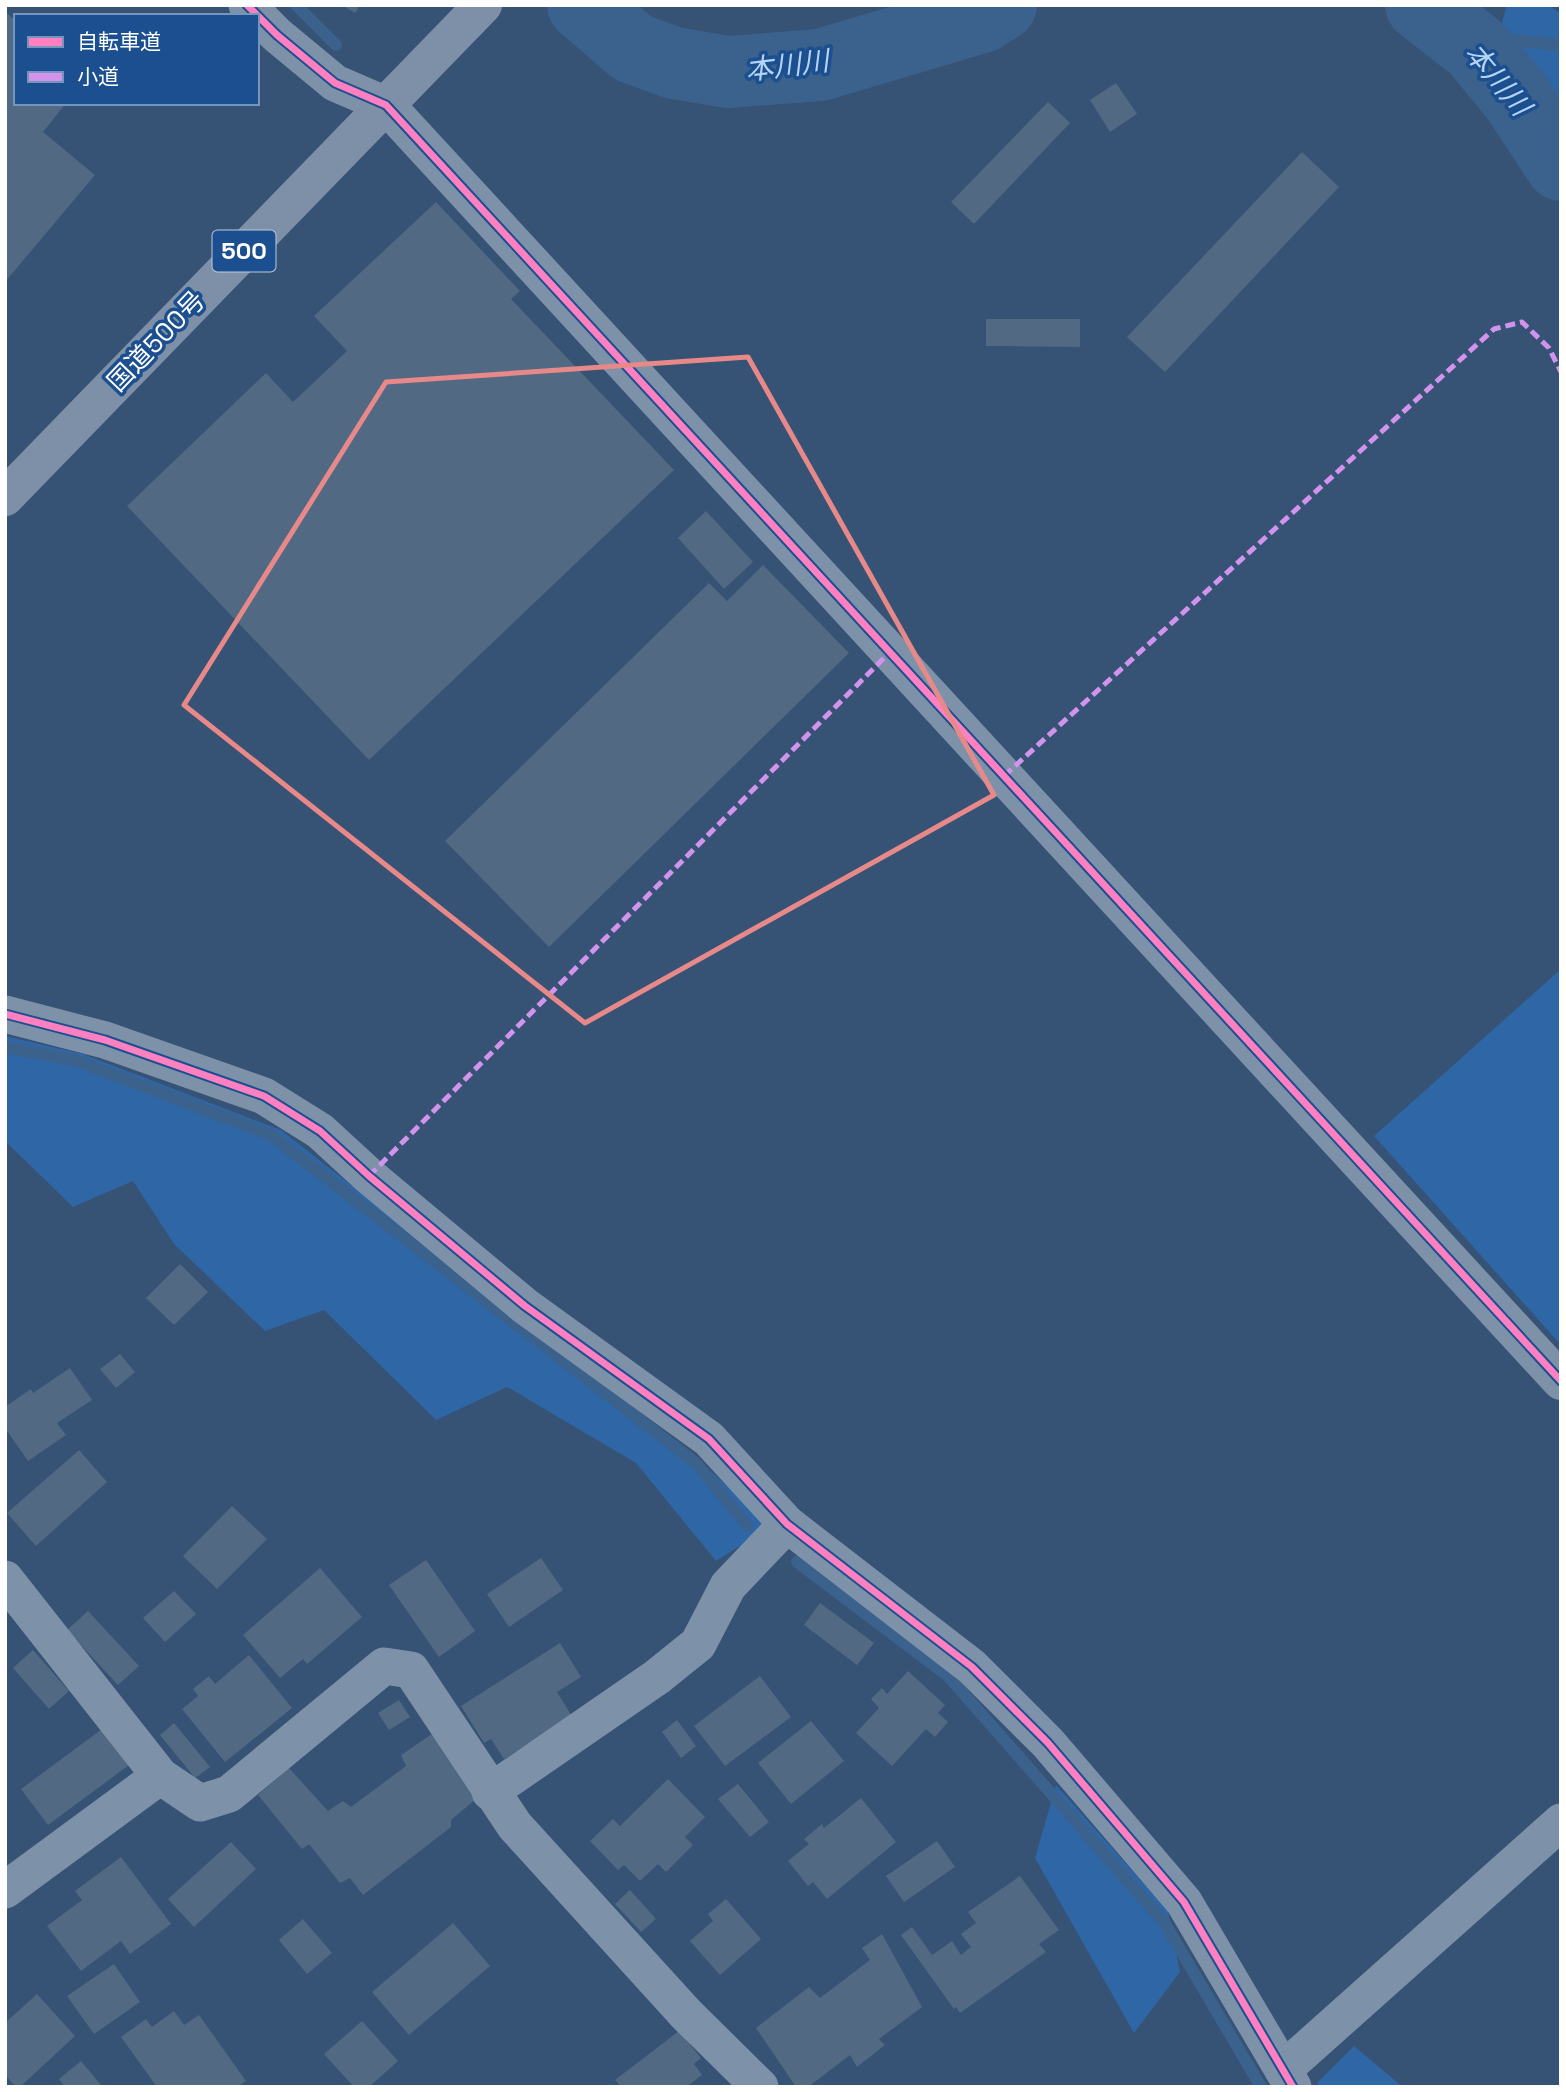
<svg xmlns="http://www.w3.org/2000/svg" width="1566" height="2092" font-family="'Space Grotesk','Noto Sans JP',sans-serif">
<rect width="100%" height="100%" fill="#365274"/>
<!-- green -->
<g fill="#2f66a5">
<path d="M1507,5H1549L1561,14V124L1498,35Z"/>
<path d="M1561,969V1345L1374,1136Z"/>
<path d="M5,1036L83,1054L281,1130L695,1456L770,1527L716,1561L636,1463L507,1387L436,1420L324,1310L265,1331L174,1244L133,1181L73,1207L5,1141Z"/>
<path d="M1056,1785L1168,1911L1180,1972L1134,2033L1035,1858Z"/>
<path d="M1354,2046L1403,2087H1319L1317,2083Z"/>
</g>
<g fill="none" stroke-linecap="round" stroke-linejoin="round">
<!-- stream -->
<g stroke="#3b618d" stroke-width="12">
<path d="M296,5L336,45"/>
<path d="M1476,48L1513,40L1561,45"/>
<path d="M5,1047L78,1061L271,1135L696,1463L747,1525"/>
<path d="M797,1562L948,1676L1164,1922L1261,2087"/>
</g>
<!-- river -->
<g stroke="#3b618d" stroke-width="72">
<path d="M583,5L633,48L674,63L728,72L820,65L982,17L1001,5"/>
<path d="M1421,5L1476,48L1517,98L1561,165"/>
</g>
</g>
<!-- building -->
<g fill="#526984">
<path d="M342,5H360L355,13Z"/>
<path d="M5,12L16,21V103H66L43,132L95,175L5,282Z"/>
<path d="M1116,83L1137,114L1110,132L1090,100Z"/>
<path d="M1048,102L1070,123L974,224L951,202Z"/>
<path d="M1302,152L1339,187L1165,372L1127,337Z"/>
<path d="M436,202L520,291L511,299L674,470L369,760L127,506L266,373L293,402L347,351L314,316Z"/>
<path d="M986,319H1080V347L986,346Z"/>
<path d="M706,511L753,562L724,589L678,538Z"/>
<path d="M763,565L849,653L549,947L445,841L709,583L727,601Z"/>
<path d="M180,1264L208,1292L174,1325L146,1298Z"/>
<path d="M120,1354L135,1372L116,1388L100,1369Z"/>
<path d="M70,1368L92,1400L57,1423L66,1435L28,1461L5,1428V1407L31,1389L33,1393Z"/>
<path d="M79,1450L107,1482L36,1546L7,1513Z"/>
<path d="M232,1506L267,1539L217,1589L183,1556Z"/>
<path d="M541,1558L563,1590L509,1627L487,1594Z"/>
<path d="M426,1560L475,1631L439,1657L389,1585Z"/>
<path d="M320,1568L362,1617L307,1664L303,1659L280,1678L243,1635Z"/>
<path d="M174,1591L196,1614L165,1642L143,1618Z"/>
<path d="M820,1603L874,1643L857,1665L804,1625Z"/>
<path d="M88,1611L139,1666L118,1685L67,1630Z"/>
<path d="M560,1643L581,1677L557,1692L572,1716L504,1759L491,1739L484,1743L461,1706Z"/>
<path d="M33,1650L69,1691L49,1709L13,1668Z"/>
<path d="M249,1655L292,1708L225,1762L182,1709L198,1696L193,1689L209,1676L215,1684Z"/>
<path d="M908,1671L945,1705L938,1713L948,1722L935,1737L926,1729L892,1766L856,1733L879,1708L871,1699L882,1688L887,1694Z"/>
<path d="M760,1676L791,1717L725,1766L694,1726Z"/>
<path d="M399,1700L410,1717L389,1730L378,1713Z"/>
<path d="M677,1720L696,1746L681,1758L662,1732Z"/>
<path d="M811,1721L844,1761L791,1804L758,1763Z"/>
<path d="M174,1723L210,1767L195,1778L160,1735Z"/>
<path d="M102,1729L129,1765L48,1825L21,1789Z"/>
<path d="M432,1734L476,1799L451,1820V1827L363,1895L350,1878L340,1883L309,1844L302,1849L258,1795L289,1768L328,1811L343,1801L351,1807L406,1766L401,1755Z"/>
<path d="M668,1779L705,1817L685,1837L693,1845L666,1872L658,1864L640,1881L624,1865L618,1870L590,1841L613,1819L620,1826Z"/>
<path d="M738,1784L769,1822L750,1837L718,1799Z"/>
<path d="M861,1798L896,1842L827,1899L813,1882L808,1886L788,1861L809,1844L804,1839L822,1824L824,1828Z"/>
<path d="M937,1841L955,1867L904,1902L886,1876Z"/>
<path d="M231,1842L256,1869L194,1927L168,1899Z"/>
<path d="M121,1857L171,1924L130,1954L121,1941L81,1971L47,1926L82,1900L75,1891Z"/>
<path d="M1020,1876L1059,1930L1039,1944L1046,1952L960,2013L956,2007L954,2009L901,1935L912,1927L932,1955L952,1941L961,1955L971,1947L961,1934L976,1923L968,1912Z"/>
<path d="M630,1890L656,1919L641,1932L615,1904Z"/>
<path d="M726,1899L761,1939L720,1975L690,1941L713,1921L708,1914Z"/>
<path d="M303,1919L332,1953L307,1974L279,1940Z"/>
<path d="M453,1923L490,1966L409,2035L372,1992Z"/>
<path d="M882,1934L922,2007L879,2039L885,2045L857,2067L850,2055L808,2087H796L756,2028L809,1987L820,1998L870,1960L862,1948Z"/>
<path d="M114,1964L140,2002L94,2034L67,1996Z"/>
<path d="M37,1994L75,2036L20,2087H16L5,2075V2023Z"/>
<path d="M174,2011L184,2025L199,2015L246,2081L237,2087H157L121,2037L146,2019L152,2027Z"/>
<path d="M362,2021L398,2061L369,2087H354L324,2054Z"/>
<path d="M679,2031L701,2058L694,2064L702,2075L686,2087H621L615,2080Z"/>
<path d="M81,2061L101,2085L99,2087H65L59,2079Z"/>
</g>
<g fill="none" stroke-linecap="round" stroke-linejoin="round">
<!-- minor -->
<g stroke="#7d92a8" stroke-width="37">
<path d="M247,5L277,35L335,83L386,105"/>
<path d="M5,1014L105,1040L264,1096L320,1131L369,1176L525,1306L709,1439L787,1524L972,1667L1048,1743L1184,1902L1293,2087"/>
<path d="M5,1579L160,1776L200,1803L229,1794L384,1666L411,1670L515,1826L686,2014L760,2087"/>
<path d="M490,1792L657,1677L698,1644L728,1586L787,1524"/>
<path d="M5,1890L160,1776"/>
<path d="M1283,2070L1561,1822"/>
</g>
<!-- tertiary -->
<path stroke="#7d92a8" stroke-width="38" d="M386,105L1561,1381"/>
<!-- trunk -->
<path stroke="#7e90a7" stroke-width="38" d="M5,497L483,5"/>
<!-- quiet -->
<g stroke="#d193ec" stroke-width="5" stroke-dasharray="10 5" stroke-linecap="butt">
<path d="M1004,776L1494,329L1522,322L1549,348L1561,372"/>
<path d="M369,1176L890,652"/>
</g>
<!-- cycleway casing -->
<g stroke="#1b4f8f" stroke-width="11">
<g id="cycleway">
<path d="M247,5L277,35L335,83L386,105L1561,1381"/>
<path d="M5,1014L105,1040L264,1096L320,1131L369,1176L525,1306L709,1439L787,1524L972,1667L1048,1743L1184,1902L1293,2087"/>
</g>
</g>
<!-- cycleway -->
<use href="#cycleway" stroke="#ff80c0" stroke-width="7"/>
</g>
<!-- marked area -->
<path fill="none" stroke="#e88989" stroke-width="5" stroke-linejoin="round" d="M748,357L994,795L585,1023L184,705L386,382Z"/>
<g text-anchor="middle" stroke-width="7" stroke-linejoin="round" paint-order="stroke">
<!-- shield labels -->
<rect fill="#1b4f8f" stroke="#bbcadd" stroke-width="2" x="212.5" y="230.5" width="63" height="41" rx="5"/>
<g font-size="24" font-weight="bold" fill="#fff">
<text x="244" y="259">500</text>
</g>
<!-- street labels -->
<g font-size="26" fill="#fff" stroke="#1b4f8f">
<text transform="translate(156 341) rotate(-46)" y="9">国道500号</text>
</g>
<!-- water labels -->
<g font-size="28" font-style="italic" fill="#b5d3f5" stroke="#1b4f8f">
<text transform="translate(787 65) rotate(-7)" y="10">本川川</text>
<text transform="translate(1498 79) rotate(50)" y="10">本川川</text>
</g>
</g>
<!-- border -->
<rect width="1566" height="2092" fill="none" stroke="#ffffff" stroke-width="14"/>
<!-- legend -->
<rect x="14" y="14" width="245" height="91" fill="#1b4f8f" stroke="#7695bc" stroke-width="2"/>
<rect x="28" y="37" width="35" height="10" fill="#ff80c0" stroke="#7695bc" stroke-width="2"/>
<text x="77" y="49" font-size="21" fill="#ffffff">自転車道</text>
<rect x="28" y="72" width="35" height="10" fill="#d193ec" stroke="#7695bc" stroke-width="2"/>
<text x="77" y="84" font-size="21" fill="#ffffff">小道</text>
</svg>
